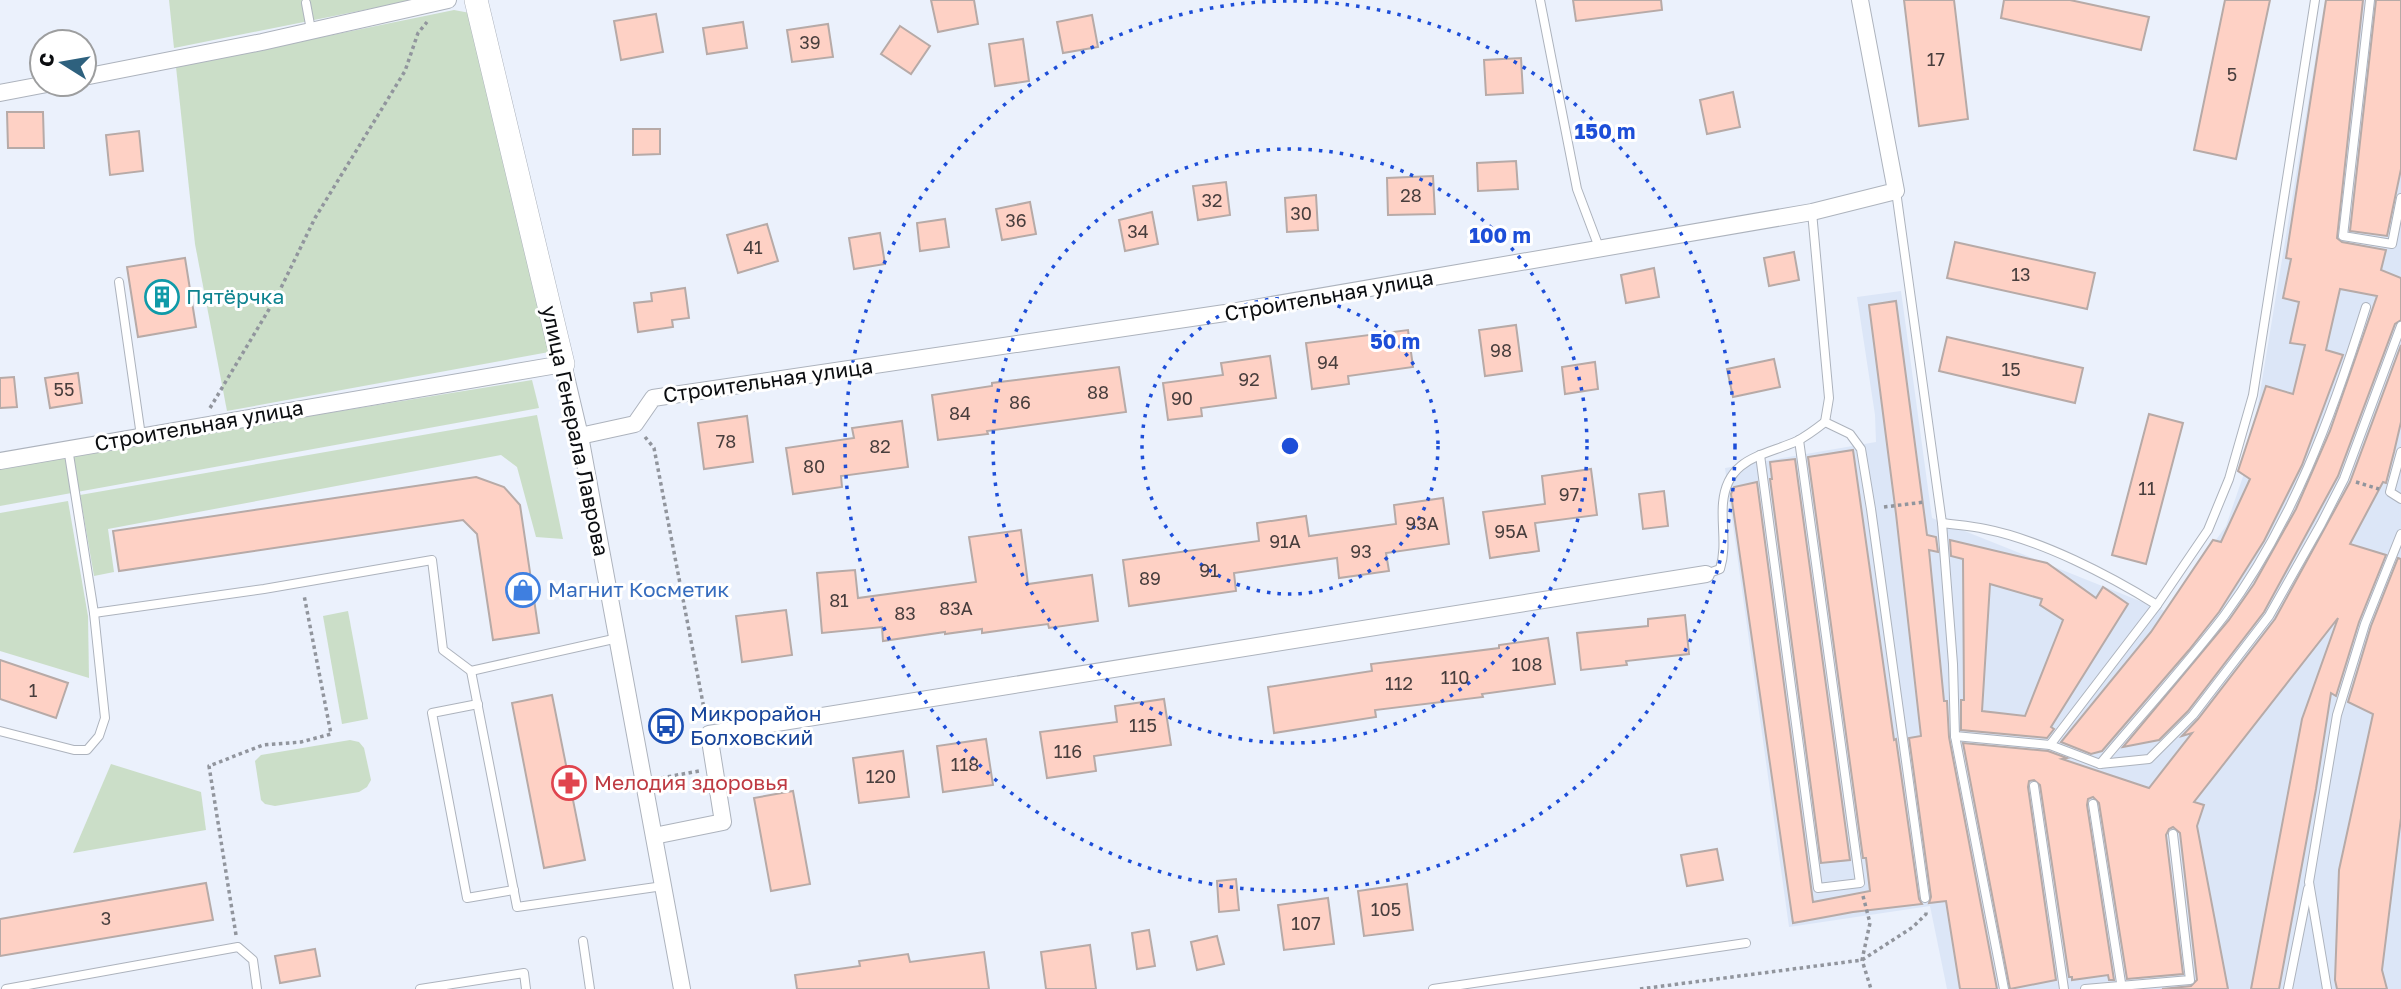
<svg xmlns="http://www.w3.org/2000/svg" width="2401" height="989" font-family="'Golos Text',sans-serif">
<rect width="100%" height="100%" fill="#ebf1fc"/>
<!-- built -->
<path fill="#dce6f7" d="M2325,0H2401V989H1947L1930,906L1789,927L1725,468L1876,442L1875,415L1857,297L1901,291L1932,518L2165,611L2226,526L2249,459Z"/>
<!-- green -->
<g fill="#cbdec8">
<path d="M169,0H414L174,48Z"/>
<path d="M454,10L470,13L549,352L227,411L195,244L176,67Z"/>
<path d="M532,380L539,408L0,506V466Z"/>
<path d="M537,415L563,539L536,537L517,467L501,455L108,529L114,572L94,576L80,495Z"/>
<path d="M68,501L88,616L89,678L0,651V513Z"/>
<path d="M348,611L368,719L342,724L323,616Z"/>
<path d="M350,740L359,742L364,748L371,780L367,787L359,792L275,806L265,804L261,800L255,761L261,755Z"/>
<path d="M111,764L201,792L206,830L73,853Z"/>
</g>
<!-- building -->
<g fill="#fed1c5" stroke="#b7aaa7" stroke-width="2" fill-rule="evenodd">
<path d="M931,0H974L978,24L938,32Z"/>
<path d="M1573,0H1661L1662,10L1576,21Z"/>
<path d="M1904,0H1954L1968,119L1919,126Z"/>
<path d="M2004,0H2070L2149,17L2141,50L2001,18Z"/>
<path d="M2225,0H2270L2236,159L2194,150Z"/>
<path d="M2326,0H2363L2337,238L2342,242L2386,250L2381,270L2401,278V320L2395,324L2338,476L2264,612L2188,711L2159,740L2123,747L2229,620L2254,584L2296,509L2330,431L2377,296L2340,289L2326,350L2343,355L2302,465L2264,541L2219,612L2189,650L2102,751L2091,754L2061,742L2151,632L2213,540L2221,542L2250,479L2238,471L2266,386L2293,394L2305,345L2290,343L2299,302L2283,298L2291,259L2286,258Z"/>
<path d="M2376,0H2401V169L2387,236L2350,231Z"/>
<path d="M656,14L663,52L621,60L614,21Z"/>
<path d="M1092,15L1098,47L1063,53L1057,22Z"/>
<path d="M743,22L747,48L707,54L703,28Z"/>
<path d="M828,24L833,57L792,62L787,30Z"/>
<path d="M900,26L930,46L911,74L881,54Z"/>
<path d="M1023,39L1029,81L995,86L989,44Z"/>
<path d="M1521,58L1523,93L1486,95L1484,60Z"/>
<path d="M1733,92L1740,127L1707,134L1700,100Z"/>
<path d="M7,112H43L44,148H8Z"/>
<path d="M633,129H660V154L633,155Z"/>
<path d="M139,131L143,171L110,175L106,135Z"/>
<path d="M1516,161L1518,189L1478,191L1477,163Z"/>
<path d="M1433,176L1435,214L1388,215L1387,178Z"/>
<path d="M1226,182L1230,215L1198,220L1193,186Z"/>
<path d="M1316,195L1318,230L1287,232L1285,198Z"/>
<path d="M1030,202L1036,234L1002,240L996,209Z"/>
<path d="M1152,212L1158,244L1125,251L1119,220Z"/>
<path d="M945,219L949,247L920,251L917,223Z"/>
<path d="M767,224L778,261L738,273L727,235Z"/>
<path d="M880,233L885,264L854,269L849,238Z"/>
<path d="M1955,242L2095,273L2087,309L1947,278Z"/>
<path d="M1794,252L1799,280L1769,286L1764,258Z"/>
<path d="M185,258L196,327L138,337L127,267Z"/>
<path d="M1654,268L1659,297L1626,303L1621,275Z"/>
<path d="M685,288L689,318L672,320L673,327L638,332L634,303L652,301L651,293Z"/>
<path d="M1896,301L1927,535L1936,537L1938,552L1929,550L1944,701H1947L1949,737L1997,989H1960L1946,901L1929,903L1931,897L1909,738L1921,736L1896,514L1869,305Z"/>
<path d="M1516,325L1522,371L1485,376L1479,330Z"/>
<path d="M1408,330L1413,367L1348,376L1349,384L1312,389L1306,343Z"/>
<path d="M1947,337L2083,368L2075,403L1939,371Z"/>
<path d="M2401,345V422L2394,452L2386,483L2383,482L2350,544L2386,555L2359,622L2336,696L2331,693L2316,789L2279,989H2251L2302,719L2338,618L2194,802L2204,805L2197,826L2228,989H2162L2191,986L2197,980L2180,833L2173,827L2169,829L2166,835L2183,974L2127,979L2099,803L2093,797L2088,799L2087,805L2114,980H2109L2108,975L2072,980V977H2069L2040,785L2034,780L2029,781L2028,787L2056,980L2010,989L1963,743L2048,751L2067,758L2062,759L2149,788L2192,733L2182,736L2198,719L2275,619L2350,482Z"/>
<path d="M1270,356L1276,398L1201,408L1202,416L1168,420L1163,383L1223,375L1221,363Z"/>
<path d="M1774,359L1780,387L1733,397L1727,369Z"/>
<path d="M1595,362L1598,389L1565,394L1562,367Z"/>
<path d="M1119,367L1126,412L987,431L988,434L938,440L932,395L992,386V383Z"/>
<path d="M78,373L82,403L50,408L45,378Z"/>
<path d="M14,377L17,407L0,408V378Z"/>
<path d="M2149,414L2183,423L2146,564L2112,555Z"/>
<path d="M747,416L753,462L704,469L698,423Z"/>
<path d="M902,421L908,467L841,476L842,487L793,494L786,448L854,438L852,428Z"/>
<path d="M1853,450L1894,740L1896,739L1919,899L1922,904L1853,912L1793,923L1731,494L1734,487L1757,482L1813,902L1870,891L1866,858H1863L1808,457Z"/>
<path d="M1795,459L1850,860L1821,863L1770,479H1772L1770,462Z"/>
<path d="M1591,469L1597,515L1535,523L1539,551L1490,558L1483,512L1545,504L1542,476Z"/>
<path d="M476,477L504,487L520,505L539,633L493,640L477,534L463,520L119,571L113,531Z"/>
<path d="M1664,491L1668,526L1643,529L1639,494Z"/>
<path d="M1443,498L1449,544L1386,553L1389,571L1339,578L1337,558L1234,573L1236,591L1129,606L1123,560L1259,541L1257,523L1306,516L1309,536L1396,524L1394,505Z"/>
<path d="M1021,530L1028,584L1092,575L1098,621L1049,628L1048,624L982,633V629L945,634V632L883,641L882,627L822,633L817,573L855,570L858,598L976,582L969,537Z"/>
<path d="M1950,540L2047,563L2096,598L2103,587L2128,604L2051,727L2054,729L2047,738L1961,730V700H1964L1963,559L1951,556ZM1990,584L2042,599L2040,605L2063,620L2025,716L1982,711Z"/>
<path d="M2398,558L2401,559V818L2382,970L2387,989H2337L2335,980L2339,870L2373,714L2348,702L2371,626Z"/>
<path d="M786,610L792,655L742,662L736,616Z"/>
<path d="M1685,615L1689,654L1626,661L1627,665L1581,670L1577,633L1648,626V619Z"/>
<path d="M1548,638L1555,684L1482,694L1483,697L1375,710L1376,717L1274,733L1268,687L1372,671L1371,664L1499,648V645Z"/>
<path d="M0,660L68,683L56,718L0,699Z"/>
<path d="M552,695L585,860L544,868L512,703Z"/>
<path d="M1164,699L1171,745L1094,756L1096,771L1047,778L1040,732L1117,722L1115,706Z"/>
<path d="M986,739L993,785L943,792L937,746Z"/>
<path d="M903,751L909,797L859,803L853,758Z"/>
<path d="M793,791L810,884L771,891L754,798Z"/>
<path d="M1717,849L1723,880L1687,886L1681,855Z"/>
<path d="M1236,879L1239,910L1219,912L1217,881Z"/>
<path d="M206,883L213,920L0,956V919Z"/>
<path d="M1407,884L1413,930L1364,936L1358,891Z"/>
<path d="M1328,898L1334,944L1284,950L1278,905Z"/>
<path d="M1149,930L1155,966L1137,969L1132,933Z"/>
<path d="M1217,936L1224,964L1197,970L1191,942Z"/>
<path d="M1090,945L1096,989H1046L1041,952Z"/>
<path d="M315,949L320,976L280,983L275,956Z"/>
<path d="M984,952L989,989H797L795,975L860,966L859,961L908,954L910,962Z"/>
</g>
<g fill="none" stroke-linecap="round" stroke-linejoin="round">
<!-- lane casing -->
<g stroke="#adb3bd" stroke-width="10">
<g id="lane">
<path d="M1540,0L1577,189L1600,250"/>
<path d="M2370,0L2343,236L2392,244L2401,198"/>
<path d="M306,3L311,30"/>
<path d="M1896,191L1942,523L1953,664L1955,736L2004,989"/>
<path d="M1812,212L1829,398L1825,422L1850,434L1861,449L1871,509L1925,898"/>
<path d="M119,282L141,436"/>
<path d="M2401,452L2390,492L2401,499"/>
<path d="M1760,455L1818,888L1860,883L1799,440"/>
<path d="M1942,523C1956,525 1971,526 1985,529C2041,540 2109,575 2157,605"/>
<path d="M1706,574L1720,569C1727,547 1721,525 1723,503C1727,457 1764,456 1797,441C1807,436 1816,429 1825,422"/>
<path d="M94,613L264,589L432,560L443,650L471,671L618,638"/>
<path d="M471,671L517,907L663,886"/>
<path d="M478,704L432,713L467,898L514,890"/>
<path d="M0,731L74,750H87L99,736L105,718L94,613L68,448"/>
<path d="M1955,736L2050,745L2157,605L2208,530L2229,479L2253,395L2315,0"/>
<path d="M2050,745L2100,764L2149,759L2193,715L2269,616L2321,524L2344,479L2401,326"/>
<path d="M2100,764C2141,715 2185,667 2224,616C2292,524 2332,416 2366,307"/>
<path d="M2034,786L2064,989"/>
<path d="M2093,804L2122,989"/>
<path d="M583,941L590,989"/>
<path d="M6,989L238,947L253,960L257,989"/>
<path d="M420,989L524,973L526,989"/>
<path d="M1433,989L1746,943"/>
<path d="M2085,989L2190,980L2173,834"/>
<path d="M2288,989L2308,889"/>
<path d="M2327,989L2309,882L2337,715L2365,624L2401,534"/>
</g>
</g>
<!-- street casing -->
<g stroke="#adb3bd" stroke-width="18">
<g id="street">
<path d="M84,77L262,42L448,0"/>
<path d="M0,93L47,84"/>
<path d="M580,436L635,424L653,398L1225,313L1812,212L1896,191L1860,0"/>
<path d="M0,461L563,364L580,436L682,989"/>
<path d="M654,836L723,822L709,734L1706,574"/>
</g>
</g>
<!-- secondary casing -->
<g stroke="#adb3bd" stroke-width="24">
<path id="secondary" d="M476,0L563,364"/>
</g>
<!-- path -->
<g stroke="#91959d" stroke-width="3.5" stroke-dasharray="3.5 3.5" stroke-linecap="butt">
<path d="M210,408L277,296L315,218L405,71L418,33L427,22"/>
<path d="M645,437L654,448L706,719"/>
<path d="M2356,482L2379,489"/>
<path d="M1884,507L1925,502"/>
<path d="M661,778L699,771"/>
<path d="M616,787L626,785"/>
<path d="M1863,896L1870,923L1862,960L1871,989"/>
<path d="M236,935L209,766L263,745L301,742L331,734L304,595"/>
<path d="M1640,989L1862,960L1913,927L1926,914V911"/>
</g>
<!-- lane -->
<use href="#lane" stroke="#fff" stroke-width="8"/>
<!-- street -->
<use href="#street" stroke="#fff" stroke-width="16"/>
<!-- secondary -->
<use href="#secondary" stroke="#fff" stroke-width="23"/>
</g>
<!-- distance rings -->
<g fill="none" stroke="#1d4ed8" stroke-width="3.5" stroke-dasharray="3.5 7">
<circle cx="1290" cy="446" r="148"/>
<circle cx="1290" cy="446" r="297"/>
<circle cx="1290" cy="446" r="445"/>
</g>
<!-- icons -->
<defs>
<g id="building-ring" transform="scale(1.75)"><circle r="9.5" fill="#fff" stroke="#0f9aa8" stroke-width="1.5"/><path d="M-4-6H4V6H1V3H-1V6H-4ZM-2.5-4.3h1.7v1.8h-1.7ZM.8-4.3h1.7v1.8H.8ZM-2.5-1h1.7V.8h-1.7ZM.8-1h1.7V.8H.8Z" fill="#0f9aa8"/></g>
<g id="shop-ring" transform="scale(1.75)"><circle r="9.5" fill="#fff" stroke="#3f7fe0" stroke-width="1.5"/><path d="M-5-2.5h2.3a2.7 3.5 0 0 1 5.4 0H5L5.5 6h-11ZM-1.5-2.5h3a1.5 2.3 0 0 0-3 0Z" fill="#3f7fe0"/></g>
<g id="bus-ring" transform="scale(1.75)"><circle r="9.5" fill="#fff" stroke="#1a4fb4" stroke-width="1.5"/><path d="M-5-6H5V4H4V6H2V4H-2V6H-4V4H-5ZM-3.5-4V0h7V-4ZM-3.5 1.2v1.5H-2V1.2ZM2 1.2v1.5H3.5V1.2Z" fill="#1a4fb4"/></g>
<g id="pharmacy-ring" transform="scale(1.75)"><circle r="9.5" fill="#fff" stroke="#e0444e" stroke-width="1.5"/><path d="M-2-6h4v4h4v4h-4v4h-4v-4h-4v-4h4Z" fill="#e0444e"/></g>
</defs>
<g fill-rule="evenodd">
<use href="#building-ring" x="162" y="297"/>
<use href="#shop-ring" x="523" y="590"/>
<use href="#bus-ring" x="666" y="726"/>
<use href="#pharmacy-ring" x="569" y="783"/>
</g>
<g text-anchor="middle" stroke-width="6" stroke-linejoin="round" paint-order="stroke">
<!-- number labels -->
<g font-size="18" fill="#483e3d">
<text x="810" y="49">39</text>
<text x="1936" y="66">17</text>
<text x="2232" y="81">5</text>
<text x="1411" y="202">28</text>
<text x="1212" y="207">32</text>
<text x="1301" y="220">30</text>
<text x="1016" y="227">36</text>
<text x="1138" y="238">34</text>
<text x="753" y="254">41</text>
<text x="2021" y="281">13</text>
<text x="1501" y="357">98</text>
<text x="1328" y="369">94</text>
<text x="2011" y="376">15</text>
<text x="1249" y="386">92</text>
<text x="64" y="396">55</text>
<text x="1098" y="399">88</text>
<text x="1182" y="405">90</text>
<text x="1020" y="409">86</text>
<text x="960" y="420">84</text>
<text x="726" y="448">78</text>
<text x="880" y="453">82</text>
<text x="814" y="473">80</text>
<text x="2147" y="495">11</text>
<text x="1569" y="501">97</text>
<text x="1422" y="530">93А</text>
<text x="1511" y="538">95А</text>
<text x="1285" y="548">91А</text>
<text x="1361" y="558">93</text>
<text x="1209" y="577">91</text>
<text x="1150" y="585">89</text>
<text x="839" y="607">81</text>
<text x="956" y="615">83А</text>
<text x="905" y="620">83</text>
<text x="1527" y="671">108</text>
<text x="1455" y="684">110</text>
<text x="1399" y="690">112</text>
<text x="33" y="697">1</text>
<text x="1143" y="732">115</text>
<text x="1068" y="758">116</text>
<text x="965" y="771">118</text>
<text x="881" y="783">120</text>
<text x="1386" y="916">105</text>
<text x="106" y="925">3</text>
<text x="1306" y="930">107</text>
</g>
<!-- street labels -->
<g font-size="21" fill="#0b0d10" stroke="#fff">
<text transform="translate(1329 296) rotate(-10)" y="7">Строительная улица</text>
<text transform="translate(768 381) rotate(-8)" y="7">Строительная улица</text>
<text transform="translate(199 426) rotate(-10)" y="7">Строительная улица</text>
<text transform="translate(575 431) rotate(78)" y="7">улица Генерала Лаврова</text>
</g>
<!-- culture labels -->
<g font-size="21" fill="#0d838f" stroke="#fff" text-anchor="start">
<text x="186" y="304">Пятёрчка</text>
</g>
<!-- shop labels -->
<g font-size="21" fill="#366cbe" stroke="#fff" text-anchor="start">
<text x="548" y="597">Магнит Косметик</text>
</g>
<!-- transit labels -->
<g font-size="21" fill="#164399" stroke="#fff" text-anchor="start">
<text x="690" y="721">Микрорайон<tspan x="690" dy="24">Болховский</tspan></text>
</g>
<!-- health labels -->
<g font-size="21" fill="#be3a42" stroke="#fff" text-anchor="start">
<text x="594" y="790">Мелодия здоровья</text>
</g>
</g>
<circle cx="1290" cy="446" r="10" fill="#1d4ed8" stroke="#fff" stroke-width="3.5"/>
<g font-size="21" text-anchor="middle" font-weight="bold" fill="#1d4ed8" stroke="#fff" stroke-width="6" stroke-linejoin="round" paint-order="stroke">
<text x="1605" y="139">150 m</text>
<text x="1500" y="243">100 m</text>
<text x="1395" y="349">50 m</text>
</g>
<!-- north arrow -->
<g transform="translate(63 63) rotate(281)"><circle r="33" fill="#ffffff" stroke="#9d9e9f" stroke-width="2"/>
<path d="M0-5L12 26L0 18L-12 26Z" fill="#2e617e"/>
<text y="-10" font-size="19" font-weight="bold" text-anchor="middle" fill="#0b0d10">С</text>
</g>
</svg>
